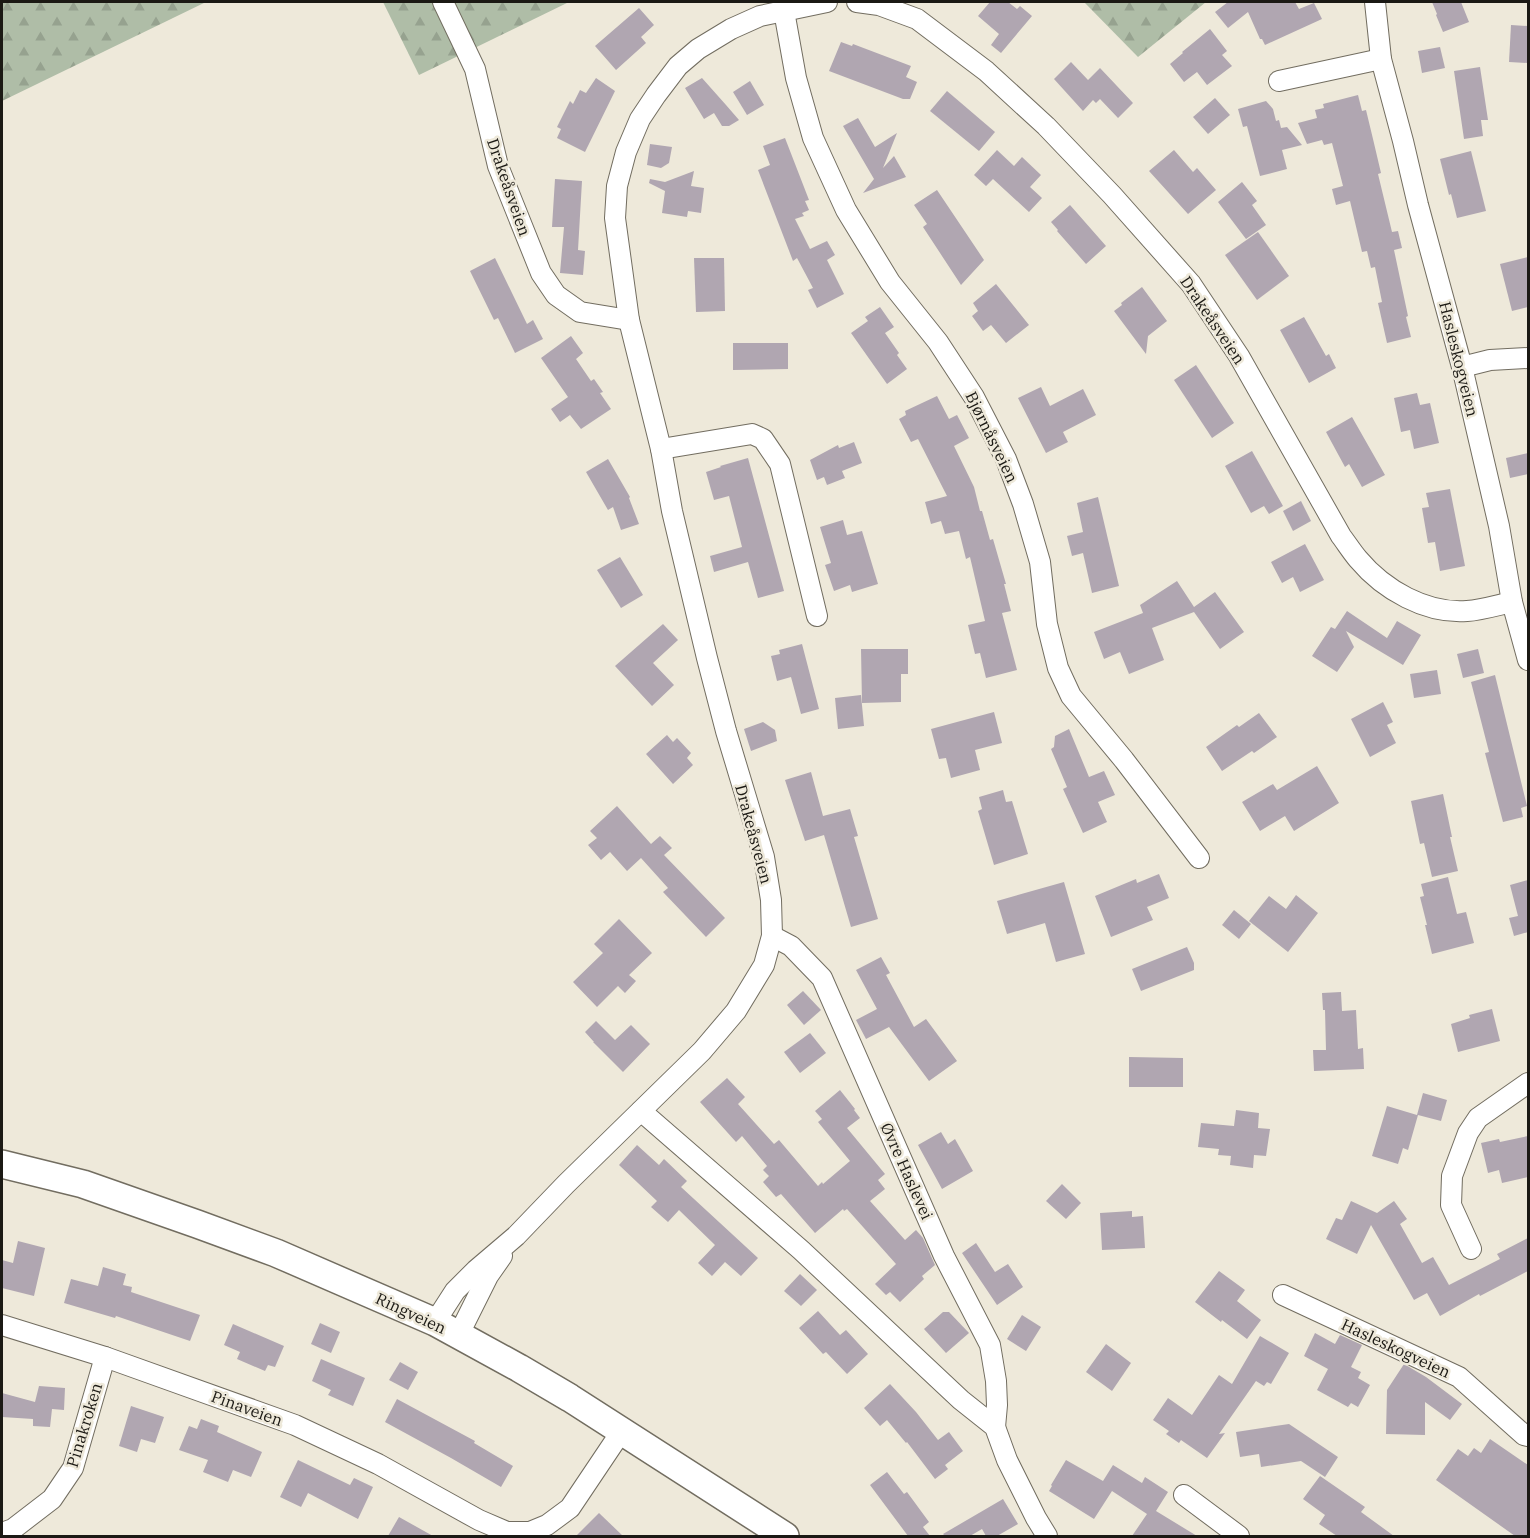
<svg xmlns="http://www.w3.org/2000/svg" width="1530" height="1538" font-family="'IBM Plex Serif',serif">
<defs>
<pattern id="forest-firs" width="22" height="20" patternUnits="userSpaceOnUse" patternTransform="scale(1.5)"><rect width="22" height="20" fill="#afbda7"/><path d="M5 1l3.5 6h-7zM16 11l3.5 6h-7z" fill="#96a28f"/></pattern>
</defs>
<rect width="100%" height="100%" fill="#eee9da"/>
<!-- forest -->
<g fill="url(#forest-firs)">
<path d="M2,2H206L2,101Z"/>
<path d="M383,2H569L419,75Z"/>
<path d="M1084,2H1206L1138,57Z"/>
</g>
<!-- building -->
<g fill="#b0a6b1">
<path d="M990,2H1008L1017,9L1020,6L1032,16L1001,53L991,45L999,34L978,16Z"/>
<path d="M1228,2H1295L1299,9L1314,3L1322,19L1265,45L1262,39H1260L1248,12L1228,28L1215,12Z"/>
<path d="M1432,2H1461L1469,22L1443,32L1436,15L1437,14Z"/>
<path d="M639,8L654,25L641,37L646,43L616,70L595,46Z"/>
<path d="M1511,25L1528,26V63L1509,62Z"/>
<path d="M1210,29L1227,51L1222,55L1232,66L1207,85L1197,72L1184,82L1170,64L1183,53L1182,52Z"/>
<path d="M841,42L852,46L853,44L911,66L906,77L917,82L910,99H903L829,71Z"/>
<path d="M1440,47L1445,68L1422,73L1418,51Z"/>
<path d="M1071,62L1088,80L1100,68L1133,103L1118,118L1100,99L1096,103L1093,100L1083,111L1054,79Z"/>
<path d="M1480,67L1488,120H1481L1483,136L1464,139L1454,71Z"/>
<path d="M596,78L615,91L585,152L557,138L561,129L557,127L570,101L573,104L580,90L586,93Z"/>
<path d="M702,78L726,105L739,120L729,126H722L714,113L704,119L685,88Z"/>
<path d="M750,81L764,105L747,115L733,92Z"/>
<path d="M947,91L995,132L979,151L930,111Z"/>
<path d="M1358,95L1362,111L1366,110L1373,139L1381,173L1378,174L1392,232L1398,231L1402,248L1394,250L1408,316L1406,317L1411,337L1387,343L1378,303L1382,302L1375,267L1371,268L1367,251L1362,252L1350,201L1336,205L1332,189L1343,186L1332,143L1324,145L1322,140L1307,144L1298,123L1317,118L1315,110L1324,108L1323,104Z"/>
<path d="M1215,98L1230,115L1208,134L1193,117Z"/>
<path d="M1266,101L1273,109L1276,121L1279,120L1281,128L1287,127L1302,145L1282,150L1287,169L1260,176L1247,126L1243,127L1238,109Z"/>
<path d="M858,118L875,147L897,133L883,168L894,156L906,177L863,193L874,179L843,126Z"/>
<path d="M785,138L809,200L805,201L809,210L802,213L804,216L795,219L810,249L827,241L835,255L827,260L844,294L817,308L808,290L813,288L797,258L793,261L758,170L770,165L763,146Z"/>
<path d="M650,144L672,147L669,163L661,168L647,165Z"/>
<path d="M997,150L1014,166L1022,157L1041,175L1030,187L1042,198L1029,212L993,179L986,186L974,175Z"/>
<path d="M1174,150L1193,172L1197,168L1216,190L1188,214L1149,171Z"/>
<path d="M1471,151L1486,211L1457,218L1451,194L1449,195L1440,159Z"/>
<path d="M694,171L691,186L704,188L701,213L688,211L687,217L662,213L665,191L649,183L650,179L665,182Z"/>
<path d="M555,179L582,181L578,250L585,251L583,275L560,273L564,227H552Z"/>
<path d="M1242,182L1257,201L1252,205L1266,225L1246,239L1218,202Z"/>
<path d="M937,190L984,260L961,285L923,227L927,224L914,205Z"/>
<path d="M1070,205L1106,246L1086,264L1057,231L1058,230L1051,222Z"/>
<path d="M1258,232L1289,276L1257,300L1225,255Z"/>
<path d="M1528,257V307L1512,311L1500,264Z"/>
<path d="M495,258L527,324L533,320L543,339L515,353L498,318L494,320L470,271Z"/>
<path d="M694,258H724L725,311L696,312Z"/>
<path d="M996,284L1029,325L1006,343L991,325L983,331L972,316L978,311L973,303Z"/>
<path d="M1142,287L1167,321L1148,336L1146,354L1114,311L1122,305L1121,303Z"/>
<path d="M880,307L894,327L885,333L899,353L897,355L907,369L887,384L851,333L868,321L865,317Z"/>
<path d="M1304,317L1326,356L1329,354L1336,368L1309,383L1280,330Z"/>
<path d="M571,336L583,353L576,359L591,381L594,379L603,392L600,393L611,409L581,429L570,415L560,422L551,409L568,397L541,358Z"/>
<path d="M733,343H788V369L733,370Z"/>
<path d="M1196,365L1234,423L1212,438L1174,380Z"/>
<path d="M1041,387L1050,406L1083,389L1096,415L1063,432L1068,442L1046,453L1018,398Z"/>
<path d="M1417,393L1420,405L1430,403L1439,443L1414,449L1410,430L1401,432L1394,398Z"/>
<path d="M937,396L949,419L957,415L969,438L954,446L974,487L980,511H982L990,540L993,539L1006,584H1004L1011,611L1002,613L1017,670L986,678L980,653L975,654L968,625L985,621L970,557L966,559L959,531L945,534L941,521L931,524L925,502L947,496L918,439L911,442L899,419L906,415L905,411Z"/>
<path d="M1352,417L1385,475L1362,487L1349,464L1345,467L1326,432Z"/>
<path d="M854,442L862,463L842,471L845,478L827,485L824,477L817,480L810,460L838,445L839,448Z"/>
<path d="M1252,451L1283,506L1269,514L1264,506L1251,513L1225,466Z"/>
<path d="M1528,453V474L1510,478L1506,458Z"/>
<path d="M748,458L784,591L758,598L748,562L714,572L710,556L742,547L729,496L714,500L706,472L721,467L720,466Z"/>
<path d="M608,459L630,497L629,498L639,524L621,530L613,507L608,510L586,472Z"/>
<path d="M1450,489L1465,566L1440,571L1435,542L1428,543L1422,508L1429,507L1426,493Z"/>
<path d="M1098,497L1119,586L1092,593L1083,553L1072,556L1067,536L1083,532L1077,503Z"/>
<path d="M1301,501L1311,521L1293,531L1283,511Z"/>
<path d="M843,520L847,535L862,531L878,584L852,592L850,585L834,591L825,565L831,563L820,527Z"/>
<path d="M1305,544L1324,580L1300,592L1293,577L1282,583L1271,562Z"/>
<path d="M620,557L643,595L621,608L597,570Z"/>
<path d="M1177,581L1194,607L1215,592L1244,632L1220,649L1194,612L1152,628L1164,660L1129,674L1120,652L1104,659L1094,632L1143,613L1140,605Z"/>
<path d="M1347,611L1387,638L1397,621L1421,635L1403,665L1346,631L1354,647L1337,672L1312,656L1331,627L1335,629Z"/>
<path d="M663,624L678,640L653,663L674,685L652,706L615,666Z"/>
<path d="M802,644L819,709L801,714L791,677L777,681L771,656L780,654L779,650Z"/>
<path d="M861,649H908V674H901V702L862,703Z"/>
<path d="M1478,649L1484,673L1463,678L1457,654Z"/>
<path d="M1437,670L1441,694L1414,698L1410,674Z"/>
<path d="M1495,675L1527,806L1521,808L1523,817L1503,822L1485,753L1489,752L1471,682Z"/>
<path d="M861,695L864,726L838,729L835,698Z"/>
<path d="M1383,702L1393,722L1387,725L1396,743L1370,757L1351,719Z"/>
<path d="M994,712L1002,743L975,750L980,770L951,778L946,758L939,759L931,729Z"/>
<path d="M1259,713L1277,737L1254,753L1252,751L1222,771L1206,747L1237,725L1239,727Z"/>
<path d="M763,722L775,730L777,741L751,751L744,729Z"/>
<path d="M1069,729L1089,777L1104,771L1115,795L1098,802L1107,822L1083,833L1063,789L1067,787L1051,749L1054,747L1055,736Z"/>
<path d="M667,735L673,742L677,738L691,753L687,758L693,765L673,784L646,754Z"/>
<path d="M1317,766L1339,803L1294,831L1285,816L1260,831L1242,802L1273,784L1277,790Z"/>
<path d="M811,772L823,816L850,809L858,836L854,837L878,919L851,927L824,835L805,841L785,780Z"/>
<path d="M1003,790L1006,802L1012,801L1028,854L994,865L978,811L982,809L979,797Z"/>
<path d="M1443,794L1452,837H1450L1458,871L1432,877L1424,843L1420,844L1411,801Z"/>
<path d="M617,806L651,844L660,836L672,848L664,855L725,918L706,937L663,892L668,888L641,858L627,871L610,852L601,860L588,845L597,838L590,831Z"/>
<path d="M1159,874L1169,898L1147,907L1153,920L1111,937L1095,896L1136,879L1137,883Z"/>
<path d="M1448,877L1457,914L1466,912L1474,943L1432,954L1425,925H1427L1420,897L1424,896L1421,884Z"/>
<path d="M1528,880V932L1514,936L1509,918L1518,916L1510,885Z"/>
<path d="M1064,882L1085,954L1056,962L1045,923L1007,934L997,901Z"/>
<path d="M1296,895L1318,913L1288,952L1249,921L1269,896L1286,909Z"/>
<path d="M1234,910L1251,924L1239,939L1222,925Z"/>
<path d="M619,919L652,953L629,975L636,981L625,993L618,986L597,1007L573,982L603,953L594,944Z"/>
<path d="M1187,947L1194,963V970L1141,991L1132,969Z"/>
<path d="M881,957L890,973L886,975L914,1027L926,1019L957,1061L929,1081L889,1027L866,1039L856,1020L877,1009L856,970Z"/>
<path d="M803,991L821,1010L804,1025L787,1005Z"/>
<path d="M1341,992L1342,1011L1356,1010L1358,1049L1363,1048L1364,1069L1314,1071L1313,1050H1326L1325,1010H1323L1322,993Z"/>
<path d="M1492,1009L1500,1041L1458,1052L1451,1024L1470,1018L1469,1015Z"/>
<path d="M596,1021L615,1040L631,1025L650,1044L623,1072L593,1042H594L585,1032Z"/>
<path d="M810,1033L826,1053L800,1073L784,1052Z"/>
<path d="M1129,1057L1183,1058V1087H1129Z"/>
<path d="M727,1078L745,1097L738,1104L774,1144L779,1140L818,1186L822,1182L823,1184L850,1161L818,1122L822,1119L815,1111L840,1090L855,1109L854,1110L860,1118L847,1128L885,1174L878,1180L885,1189L870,1201L905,1240L916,1230L923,1238L935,1265L922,1276L924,1279L900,1302L890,1292L886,1295L875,1284L896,1264L847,1209L844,1211L843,1209L815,1233L781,1194L776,1197L763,1182L769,1176L763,1170L767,1166L742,1136L736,1142L700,1102Z"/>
<path d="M1423,1093L1447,1100L1441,1121L1418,1115L1408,1150L1403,1148L1398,1164L1372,1156L1387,1106L1417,1115Z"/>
<path d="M1236,1110L1259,1113L1258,1128L1270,1129L1266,1156L1254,1155L1253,1168L1230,1165L1231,1156L1218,1155L1219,1149L1198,1147L1201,1123L1234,1126Z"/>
<path d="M941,1132L948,1144L955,1139L973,1171L942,1189L918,1145Z"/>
<path d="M1528,1136V1177L1502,1183L1499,1170L1488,1173L1481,1143L1499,1139L1500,1142Z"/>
<path d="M637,1145L659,1165L664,1159L687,1181L681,1187L758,1258L741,1276L725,1262L712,1276L698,1263L715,1245L679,1210L668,1222L651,1207L657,1201L619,1165Z"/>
<path d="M1062,1184L1081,1203L1066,1219L1046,1201Z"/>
<path d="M1351,1201L1377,1213L1394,1201L1407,1219L1400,1224L1422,1263L1433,1257L1449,1285L1500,1259L1497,1254L1528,1238V1271L1480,1296L1479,1294L1440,1316L1427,1293L1414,1300L1371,1225L1357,1254L1326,1239L1336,1218L1342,1220Z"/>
<path d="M1132,1211V1217L1143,1216L1145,1248L1102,1250L1100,1213Z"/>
<path d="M18,1241L45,1248L34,1296L2,1288V1260L13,1263Z"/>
<path d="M976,1243L995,1272L1008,1264L1023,1287L997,1305L962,1253Z"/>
<path d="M103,1267L126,1274L123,1285L132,1287L131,1292L200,1315L190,1341L116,1316L115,1318L64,1303L71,1279L98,1286Z"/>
<path d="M1219,1271L1245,1290L1237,1301L1261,1320L1247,1339L1222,1320L1221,1322L1195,1302Z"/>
<path d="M800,1274L817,1290L801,1306L784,1291Z"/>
<path d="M818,1311L840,1335L846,1330L868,1354L847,1374L826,1352L823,1354L799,1328Z"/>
<path d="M943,1312H949L969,1333L946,1353L924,1329Z"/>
<path d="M1022,1315L1041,1327L1026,1351L1007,1339Z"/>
<path d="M320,1323L340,1332L331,1353L311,1344Z"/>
<path d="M233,1324L284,1346L275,1367L268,1365L265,1371L237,1359L240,1352L224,1345Z"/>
<path d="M1315,1333L1335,1344L1340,1335L1362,1345L1351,1367L1361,1372L1358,1378L1370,1385L1358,1407L1351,1403L1348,1407L1317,1390L1328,1369L1304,1356Z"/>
<path d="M1260,1336L1289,1353L1271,1384L1267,1382L1264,1386L1256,1381L1219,1434L1225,1433L1207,1458L1181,1440L1179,1443L1166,1434L1169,1431L1153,1420L1168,1398L1192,1415L1219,1375L1232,1384Z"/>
<path d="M1106,1344L1131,1363L1112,1391L1086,1372Z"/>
<path d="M321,1359L365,1378L353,1406L328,1395L331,1390L312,1381Z"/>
<path d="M400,1362L418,1372L408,1390L389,1380Z"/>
<path d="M1404,1364L1426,1377L1462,1404L1450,1420L1425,1402V1435L1386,1434L1387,1390Z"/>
<path d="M890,1384L916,1412L938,1440L949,1432L963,1451L945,1465L948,1469L935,1479L907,1442L906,1443L887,1420L880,1426L864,1408Z"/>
<path d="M39,1386L65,1388L64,1410L52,1409L50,1427L33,1426V1419L2,1417V1393L35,1402Z"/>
<path d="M397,1399L475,1441L474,1443L513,1466L501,1487L451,1458L385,1422Z"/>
<path d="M131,1406L164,1417L155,1443L141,1439L137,1452L119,1446Z"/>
<path d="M201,1419L219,1426L217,1432L262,1452L251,1477L233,1470L228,1482L203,1472L208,1460L179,1450L189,1426L197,1429Z"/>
<path d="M1289,1424L1338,1457L1325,1477L1301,1461L1261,1467L1259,1454L1240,1457L1236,1432Z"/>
<path d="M1490,1439L1528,1465V1536H1515L1436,1480L1458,1449L1468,1456L1474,1448L1481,1453Z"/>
<path d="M298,1460L350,1485L354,1478L373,1487L358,1519L308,1493L301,1507L280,1497Z"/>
<path d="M1066,1460L1103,1481L1113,1465L1142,1483L1145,1477L1168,1492L1156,1511L1197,1536H1132L1147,1514L1112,1491L1094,1519L1049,1491L1052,1486L1051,1485Z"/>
<path d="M887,1472L904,1494L907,1492L929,1522L923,1527L930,1536H908L870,1485Z"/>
<path d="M1320,1476L1365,1507L1361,1512L1394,1536H1337L1319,1524L1325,1515L1303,1499Z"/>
<path d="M1003,1499L1018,1524L997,1536H986L982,1529L970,1536H945L943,1534Z"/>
<path d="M599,1513L623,1536H576Z"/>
<path d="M399,1517L433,1536H388Z"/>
</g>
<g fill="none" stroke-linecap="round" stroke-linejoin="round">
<!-- street casing -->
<g stroke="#726d60" stroke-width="22">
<g id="street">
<path d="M443,2L475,69L498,166L541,273L556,295L580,312L629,320"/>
<path d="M857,2L879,5L917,19L986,71L1046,126L1112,195L1191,284L1239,356L1341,536C1347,544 1352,552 1358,559C1384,590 1426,614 1467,611C1482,610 1498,605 1512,602"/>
<path d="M1375,2L1381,59L1403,141L1418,205L1462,367L1499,526L1512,602L1528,660"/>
<path d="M784,11L796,78L813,138L846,210L890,282L938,342L974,397L1006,459L1023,504L1040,562L1047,624L1058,668L1071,696L1124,760L1199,858"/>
<path d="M1279,81L1381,59"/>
<path d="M1462,367L1490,360L1528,358"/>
<path d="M661,449L752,434L763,439L780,464L817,616"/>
<path d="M772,936L791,946L822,978L944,1256L990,1345L996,1381L997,1405L995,1427"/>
<path d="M641,1111L801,1250L961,1400L995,1427L1007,1460L1036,1518L1047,1536"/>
<path d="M1471,1249L1451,1205L1452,1176L1468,1133L1478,1118L1528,1083"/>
<path d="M1283,1295L1459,1377L1524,1435L1528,1436"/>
<path d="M435,1322L455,1291L476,1270L516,1236L566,1184L702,1051L736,1011L764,965L772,936L771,900L764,857L726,731L707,658L672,511L661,449L629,320L615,218L617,186L626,152L640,119L656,95L678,66L698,49L731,29L760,16L827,2"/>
<path d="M2,1325L105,1357L295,1425L378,1464L479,1520L507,1532H530L547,1525L570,1508L621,1432"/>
<path d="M458,1336L488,1276L502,1256"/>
<path d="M1184,1495L1239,1536"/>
<path d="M2,1533L13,1529L52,1499L73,1468L105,1357"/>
</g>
</g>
<!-- secondary casing -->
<g stroke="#726d60" stroke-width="30">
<path id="secondary" d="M2,1164L83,1184L197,1224L276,1253L435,1322L519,1368L570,1398L785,1536"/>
</g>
<!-- street -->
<use href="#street" stroke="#fff" stroke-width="20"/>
<!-- secondary -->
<use href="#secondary" stroke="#fff" stroke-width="27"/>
</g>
<g text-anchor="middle" stroke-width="5" stroke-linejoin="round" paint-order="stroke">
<!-- street labels -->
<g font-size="16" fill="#1b1914" stroke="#eee9da">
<text transform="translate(509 187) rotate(71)" y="6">Drakeåsveien</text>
<text transform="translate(1213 320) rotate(56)" y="6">Drakeåsveien</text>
<text transform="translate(1459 359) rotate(76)" y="6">Hasleskogveien</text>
<text transform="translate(992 437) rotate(64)" y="6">Bjørnåsveien</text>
<text transform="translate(754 834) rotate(75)" y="6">Drakeåsveien</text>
<text transform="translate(907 1171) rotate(66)" y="6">Øvre Haslevei</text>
<text transform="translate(411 1313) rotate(25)" y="6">Ringveien</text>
<text transform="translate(1396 1348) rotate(25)" y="6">Hasleskogveien</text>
<text transform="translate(247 1408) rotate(20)" y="6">Pinaveien</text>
<text transform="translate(84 1425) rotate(-73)" y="6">Pinakroken</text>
</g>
</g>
<!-- border -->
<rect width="1530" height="1538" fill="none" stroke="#1b1914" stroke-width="6"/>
</svg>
